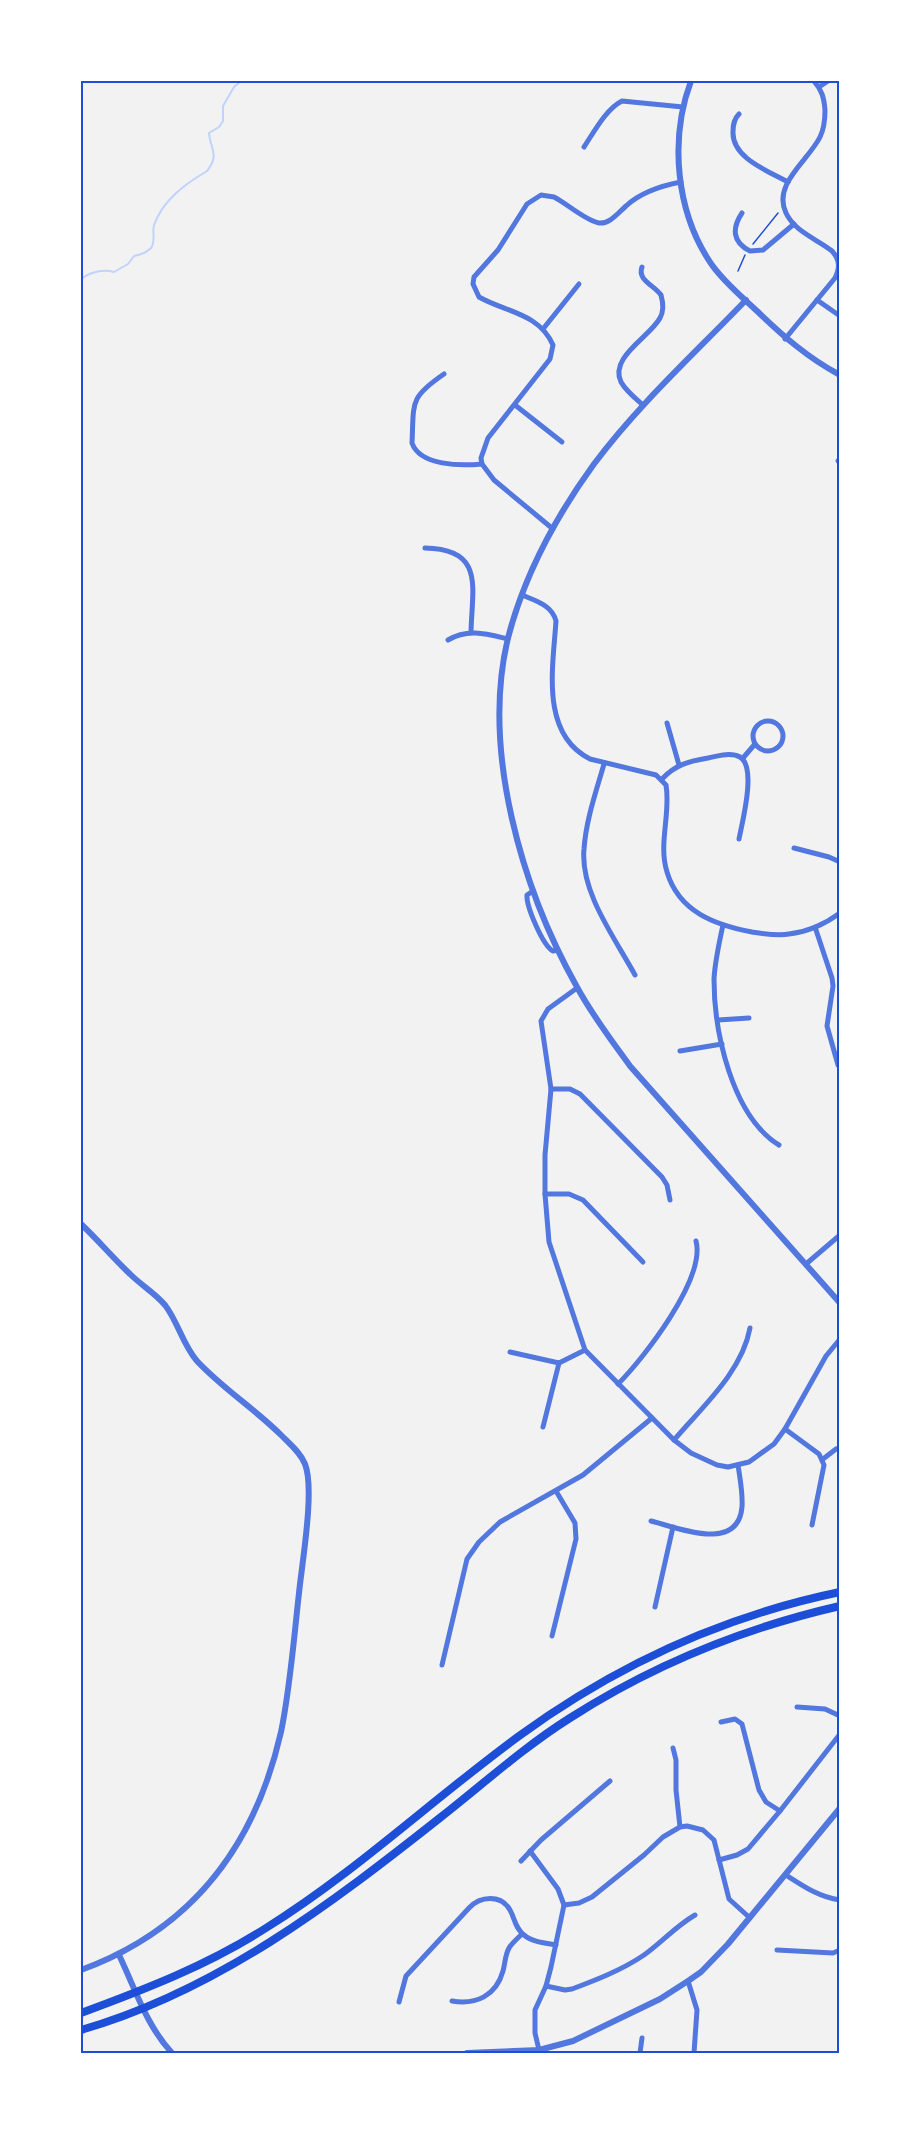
<svg xmlns="http://www.w3.org/2000/svg" width="921" height="2134" font-family="'Public Sans',sans-serif">
<rect width="100%" height="100%" fill="#f2f2f2"/>
<g fill="none" stroke-linecap="round" stroke-linejoin="round">
<!-- stream -->
<path stroke="#bfd3fe" stroke-width="2" d="M81,279C90,272 103,269 114,272L128,264L134,256C140,255 147,252 151,248C156,242 152,232 154,225C163,200 185,184 207,171C220,155 210,148 209,133L219,127L223,121V106L234,87L241,81"/>
<!-- path -->
<g stroke="#1d4ed8" stroke-width="1.5">
<path d="M753,244L778,213"/>
<path d="M738,271L745,255"/>
</g>
<!-- minor -->
<g stroke="#5277de" stroke-width="5">
<path d="M819,87L828,81"/>
<path d="M739,114C734,119 733,124 733,132C732,158 768,171 788,182"/>
<path d="M584,147C594,132 606,109 622,101L683,107"/>
<path d="M742,213C732,228 732,242 750,251L763,250L794,224"/>
<path d="M642,267C637,280 654,285 661,295C663,302 664,311 660,318C650,337 609,357 621,382C626,391 635,398 643,405"/>
<path d="M817,300L840,316"/>
<path d="M543,329L579,284"/>
<path d="M785,339L835,278C840,268 840,260 832,251C817,239 795,232 786,213C772,184 809,160 820,137C824,129 825,119 825,110C824,98 822,90 814,81"/>
<path d="M444,374C409,398 414,402 412,443C420,466 461,466 482,464"/>
<path d="M515,405L562,442"/>
<path d="M838,461L840,463"/>
<path d="M553,529L494,480L482,464L481,458L488,438L550,359L553,345C539,313 505,312 479,297L473,284L474,277L498,250L527,204L541,195L554,197C566,203 586,221 599,223C610,224 618,213 626,206C641,192 660,186 681,182"/>
<path d="M425,548C485,549 472,587 471,632"/>
<path d="M522,595C536,601 552,605 556,621C553,667 540,734 590,759L656,775L666,785C671,813 658,844 667,872C679,912 715,925 752,932C765,934 777,936 789,934C807,932 825,924 840,913"/>
<path d="M448,640C468,628 487,634 508,639"/>
<circle cx="768" cy="736" r="15"/>
<path d="M667,723L679,765"/>
<path d="M743,758L755,744"/>
<path d="M604,764C596,792 586,820 584,849C580,892 615,938 635,975"/>
<path d="M662,779C675,765 689,761 708,758C717,756 731,752 740,757C757,767 742,823 739,839"/>
<path d="M794,848L829,857L840,862"/>
<path d="M533,891L527,895C526,906 543,946 553,951L558,950"/>
<path d="M723,925C719,943 715,961 714,979C714,1032 732,1116 779,1145"/>
<path d="M815,927L832,978L833,986L827,1026L838,1065"/>
<path d="M577,988L548,1009L541,1021L551,1089L545,1155V1194L549,1242L585,1350L674,1440L691,1453L717,1465L728,1467L749,1462L774,1444L785,1429L826,1356L840,1339"/>
<path d="M718,1020L749,1018"/>
<path d="M680,1051L722,1044"/>
<path d="M551,1089H570L580,1094L662,1177L667,1185L670,1200"/>
<path d="M545,1194H569L583,1200L643,1262"/>
<path d="M806,1264L840,1235"/>
<path d="M510,1352L559,1363L585,1350"/>
<path d="M618,1384C643,1359 706,1279 696,1241"/>
<path d="M543,1427L559,1363"/>
<path d="M785,1429L819,1454L824,1465L812,1525"/>
<path d="M674,1440C702,1407 742,1372 750,1328"/>
<path d="M823,1459L836,1449L840,1448"/>
<path d="M651,1521C679,1528 738,1553 742,1507C743,1493 740,1479 738,1465"/>
<path d="M655,1607L673,1527"/>
<path d="M552,1636L576,1539L575,1523L556,1491"/>
<path d="M442,1665L467,1559L479,1542L500,1522L583,1475L652,1418"/>
<path d="M797,1707L825,1709L840,1716"/>
<path d="M721,1722L735,1719L742,1724L759,1790L766,1802L780,1811"/>
<path d="M673,1748L676,1760V1790L680,1827"/>
<path d="M530,1851L558,1889L564,1905L551,1967L546,1986L535,2010V2033L539,2050"/>
<path d="M719,1860L737,1855L748,1849L780,1811L840,1734"/>
<path d="M521,1861L541,1840L610,1781"/>
<path d="M786,1875C803,1886 819,1897 840,1900"/>
<path d="M564,1905L579,1903L592,1897L644,1855L663,1837L680,1827L687,1826L703,1830L714,1840L729,1899L750,1918"/>
<path d="M777,1950L833,1953L840,1950"/>
<path d="M688,1981L697,2010L694,2053"/>
<path d="M546,1986L565,1990L572,1989C596,1980 622,1970 644,1955C662,1942 676,1926 695,1915"/>
<path d="M452,2001C476,2005 496,1996 503,1971C505,1964 505,1955 509,1948C512,1943 518,1938 522,1934"/>
<path d="M399,2002L406,1976L469,1908C480,1896 501,1894 510,1910C515,1919 515,1928 524,1935C532,1942 545,1943 556,1945"/>
<path d="M640,2053L642,2038"/>
</g>
<!-- tertiary -->
<g stroke="#5277de" stroke-width="6">
<path d="M691,81C669,140 676,213 712,265C725,283 741,296 757,311C783,336 808,358 840,375"/>
<path d="M746,300C694,354 639,404 594,464C557,515 524,576 508,638C481,750 522,889 577,987C592,1015 612,1041 630,1066L840,1303"/>
<path d="M81,1224C98,1240 113,1258 130,1274C141,1285 155,1293 165,1305C178,1322 183,1345 197,1361C222,1388 255,1409 281,1435C290,1444 300,1452 305,1464C315,1489 302,1563 299,1593C294,1637 290,1689 281,1732C255,1846 193,1929 81,1970"/>
<path d="M119,1955C135,1988 146,2025 172,2053"/>
<path d="M467,2053L539,2050L573,2041L660,1999L688,1981L701,1972L728,1944L840,1808"/>
</g>
<!-- trunk -->
<g stroke="#1d4ed8" stroke-width="8">
<path d="M81,2013C146,1989 208,1965 266,1928C356,1872 434,1798 519,1736C615,1666 724,1616 840,1592"/>
<path d="M81,2030C217,1991 331,1904 441,1817C483,1784 524,1747 570,1718C653,1665 744,1628 840,1606"/>
</g>
</g>
<!-- border -->
<rect width="921" height="2134" fill="none" stroke="#ffffff" stroke-width="165"/>
<rect x="82" y="82" width="756" height="1970" fill="none" stroke="#1d4ed8" stroke-width="2"/>
</svg>
